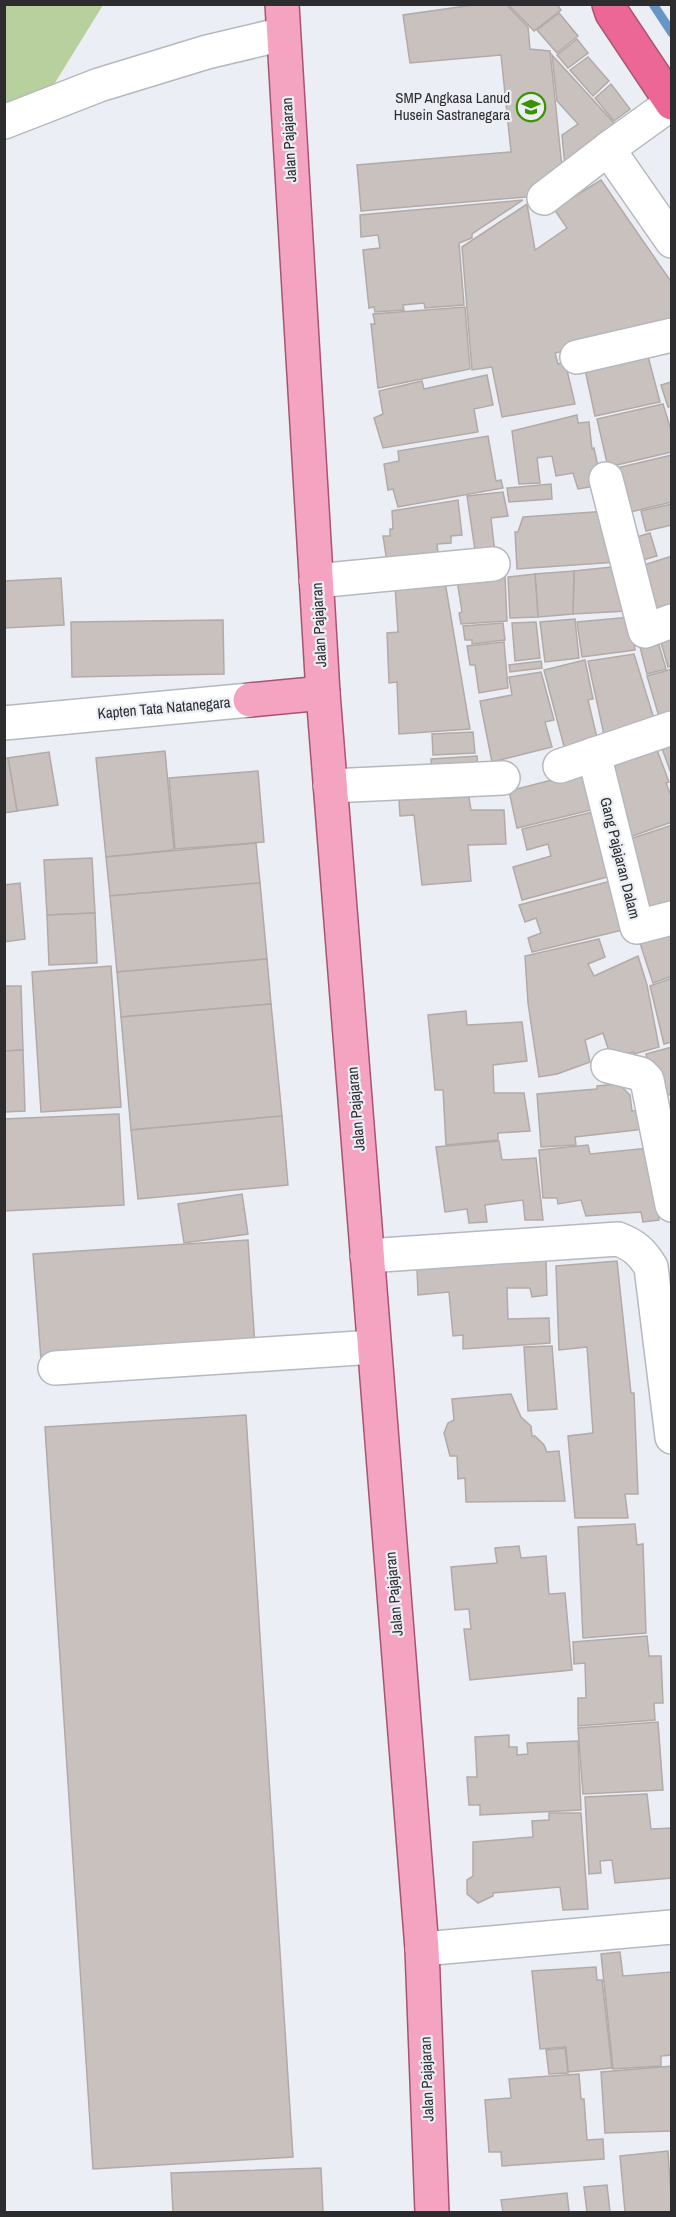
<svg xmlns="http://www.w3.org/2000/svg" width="676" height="2217" font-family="'Archivo Narrow',sans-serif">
<rect width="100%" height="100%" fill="#eceef6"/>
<!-- green -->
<path fill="#b8cf9e" d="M5,5H103L53,86L5,108Z"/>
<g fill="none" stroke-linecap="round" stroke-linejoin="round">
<!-- stream -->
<path stroke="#6796c6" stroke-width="9" d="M653,4L672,33"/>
</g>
<!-- building -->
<g fill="#c9c1be" stroke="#b2aaa7" stroke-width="1.5">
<path d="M480,4H506L528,27L530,49L550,51L563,177L536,196L361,211L357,165L511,152L501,55L410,63L403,15Z"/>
<path d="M508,4H557L561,10L534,31Z"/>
<path d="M559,13L578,36L557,53L537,30Z"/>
<path d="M577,39L588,53L568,68L557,55Z"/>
<path d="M552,55L625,135L566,177L562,135L578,124L557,101Z"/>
<path d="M588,57L609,81L593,96L570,70Z"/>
<path d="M611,84L630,109L614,121L595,98Z"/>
<path d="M601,180L672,283V320L648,333L555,353L558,364L565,362L575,404L502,417L492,367L472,370L462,247L527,204L535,250L567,228L554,209Z"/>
<path d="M523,200L472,234V238L459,243L464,305L425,308L424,303L403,305L404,310L375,312L374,307L369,308L363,250L380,248L378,235L361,237L360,215Z"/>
<path d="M465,307L470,369L378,388L371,324H375L373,314Z"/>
<path d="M645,345L660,402L595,416L583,360Z"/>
<path d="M487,375L493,405L474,409L478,432L383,448L374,418L383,414L379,391L422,381L424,389Z"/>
<path d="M671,382L672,406L668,407L661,385Z"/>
<path d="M663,404L672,433V452L608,467L597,419Z"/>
<path d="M577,415L578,423L589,422L592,449L594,448L602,485L578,489L573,473L556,476L552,456L537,458L540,483L519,484L512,431Z"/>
<path d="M488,436L496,481L501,480L503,488L398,507L393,489L388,490L384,464L399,461L398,451Z"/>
<path d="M672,455V502L618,515L608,470Z"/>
<path d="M551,484L552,499L509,502L507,488Z"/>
<path d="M503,492L508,516L491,518L495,554L476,557L467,496Z"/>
<path d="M458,500L462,535L451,536V543L437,544L438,553L448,552L450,566L387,562L383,536H390V529H393L392,511Z"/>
<path d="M672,504V525L646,531L641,511Z"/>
<path d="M608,511L617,562L517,569L515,532H518L523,517Z"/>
<path d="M650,533L657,556L632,563L627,540Z"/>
<path d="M672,556V616L647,623L631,569Z"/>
<path d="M621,566L627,611L573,614L574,571Z"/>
<path d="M574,571L573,614L538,617L535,574Z"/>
<path d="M535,574L538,617L510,618L508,577Z"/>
<path d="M505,576L507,621L461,624L459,613L462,612L457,580Z"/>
<path d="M61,578L64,625L4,628V581Z"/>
<path d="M445,582L470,729L399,734L397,682L389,683L387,633L398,632L395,585Z"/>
<path d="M631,617L635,650L582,657L577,622Z"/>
<path d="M575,619L579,658L545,662L540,622Z"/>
<path d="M223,620L224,674L72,677L71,622Z"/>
<path d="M536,622L540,658L515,661L512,623Z"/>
<path d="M503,623L505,640L472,644V640H465L463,626Z"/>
<path d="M672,628V666L668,667L658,632Z"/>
<path d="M504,642L508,688L479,693L475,665H470L467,646Z"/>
<path d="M658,642L666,669L647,674L640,647Z"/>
<path d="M634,654L655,722L606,744L588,661Z"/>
<path d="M585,660L593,699L588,700L599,746L566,754L544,670Z"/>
<path d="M541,661L542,668L510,672L509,665Z"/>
<path d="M672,669V716L660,720L647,676Z"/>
<path d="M541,672L554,720L545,722L552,747L492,762L480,701L512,695L509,677Z"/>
<path d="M473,732L475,753L433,755L432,734Z"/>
<path d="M672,739V776L660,743Z"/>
<path d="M657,750L669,782L666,783L672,798V822L627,838L599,771Z"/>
<path d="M165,751L174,850L106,857L96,758Z"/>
<path d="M49,752L58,805L17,811L8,758Z"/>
<path d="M477,756L478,775L432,777L431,759Z"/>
<path d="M8,758L17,811L4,813V759Z"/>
<path d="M258,771L264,842L175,849L169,778Z"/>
<path d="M583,772L591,810L517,828L509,791Z"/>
<path d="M469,797L471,810H504L506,844L468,845L471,881L422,885L414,815L400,816L399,800Z"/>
<path d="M593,812L611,876L522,900L513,867L551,856L548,844L527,850L522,829Z"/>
<path d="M672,825V914L642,923L624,841Z"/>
<path d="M256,843L260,883L110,896L106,857Z"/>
<path d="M92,858L95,913L47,915L44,860Z"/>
<path d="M615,880L627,929L532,952L528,938L541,933L536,918L525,922L519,905Z"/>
<path d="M20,883L25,939L4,942V885Z"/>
<path d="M260,883L267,959L117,972L110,896Z"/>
<path d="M95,913L97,963L49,965L47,915Z"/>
<path d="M672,922V976L653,983L638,937Z"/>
<path d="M599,939L605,957L588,964L594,976L638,956L647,985L659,1047L634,1054V1052L611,1057L603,1033L585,1040L590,1062L557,1074L539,1077L528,1003L525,956Z"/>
<path d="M267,959L271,1004L121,1017L117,972Z"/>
<path d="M111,966L121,1107L41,1112L32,972Z"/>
<path d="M672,978V1042L664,1044L650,986Z"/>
<path d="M4,986H21L23,1050L4,1051Z"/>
<path d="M271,1004L282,1116L131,1130L121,1017Z"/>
<path d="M466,1011L467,1025L522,1022L527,1061L493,1065L494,1093H524L530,1131L498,1133V1140L446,1145L443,1090H435L428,1015Z"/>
<path d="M672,1047V1094L651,1099L654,1086L646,1054Z"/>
<path d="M23,1050L25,1111L4,1112V1051Z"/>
<path d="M619,1084L630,1095L632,1111L642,1110L644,1129L575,1137L576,1145L541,1147L537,1094L597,1089V1086Z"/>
<path d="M119,1114L124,1205L4,1211V1119Z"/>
<path d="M282,1116L288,1185L138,1199L131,1130Z"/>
<path d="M499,1141L502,1160L536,1158L543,1220H525L523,1200L485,1205L487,1222L469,1223L467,1209L445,1212L436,1147Z"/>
<path d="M588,1145L590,1154L649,1148L659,1220L643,1222L641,1212L586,1216L581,1200L558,1204L557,1198H543L539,1150Z"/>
<path d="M242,1194L248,1234L184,1243L178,1204Z"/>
<path d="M248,1240L255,1346L41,1360L33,1254Z"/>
<path d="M546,1260L547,1295L532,1297L530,1288H507L508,1319L549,1318L550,1343L463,1349V1335L453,1336L449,1292L418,1295L417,1268Z"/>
<path d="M617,1261L631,1393H634L638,1494H625L628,1518H575L568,1436L593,1433L587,1347L559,1350L556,1266Z"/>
<path d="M552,1346L557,1409L528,1411L524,1347Z"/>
<path d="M511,1394L521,1417L531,1426L532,1436H535L544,1445L547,1452L559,1451L565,1501L466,1502L465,1478L458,1479L457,1456H450L444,1433L448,1423L454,1420L452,1399Z"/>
<path d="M246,1415L293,2157L93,2169L45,1427Z"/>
<path d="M635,1524L637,1545L643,1544L646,1633L583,1638L578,1527Z"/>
<path d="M519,1546L521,1558L546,1556L549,1594L565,1593L572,1670L470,1680L464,1629H471L469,1609L455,1610L451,1567L497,1563L495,1548Z"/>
<path d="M647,1636L649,1656H661L663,1703H654L655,1720L578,1726V1698H586L585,1663L574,1664L573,1642Z"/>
<path d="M658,1722L663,1790L583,1794L578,1728Z"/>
<path d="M509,1735V1747H517V1755L528,1754L527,1743L578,1741L581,1810L480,1815V1805H469L467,1777H477L475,1737Z"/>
<path d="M647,1794L651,1829L672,1828V1878L615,1883L612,1860L600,1861L601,1873L589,1874L585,1797Z"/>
<path d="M549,1813H581L588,1909L563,1910L560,1887L493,1893V1896L478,1903L467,1894V1880L473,1876V1842L533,1837L532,1821L549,1820Z"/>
<path d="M620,1952L623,1976L672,1972V2055L661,2056V2066L613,2069L601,1954Z"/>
<path d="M596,1967L597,1980H602L612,2068L568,2072L566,2047L540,2049L532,1971Z"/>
<path d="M565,2048L568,2073L549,2074L546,2050Z"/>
<path d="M672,2066V2131L605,2133L601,2072Z"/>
<path d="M579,2074L581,2099H584L587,2140L603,2139L604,2159L502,2166L501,2152H489L485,2100L511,2098L509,2079Z"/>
<path d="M668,2151L672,2212H625L620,2156Z"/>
<path d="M321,2168L323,2212H173L171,2173Z"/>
<path d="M607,2185L610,2212H587L584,2187Z"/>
<path d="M567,2193L569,2212H503L501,2200Z"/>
</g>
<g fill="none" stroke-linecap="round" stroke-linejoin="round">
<!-- minor casing -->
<g stroke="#b6b8bf" stroke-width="36">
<g id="minor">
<path d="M4,122L99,85L207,52L283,34"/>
<path d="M608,149L672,241"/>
<path d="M544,198L608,149L672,103"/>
<path d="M577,357L672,335"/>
<path d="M606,479L645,631L672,621"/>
<path d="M316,581L493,564"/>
<path d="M4,723L250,700"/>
<path d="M594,754L637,927L672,918"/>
<path d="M560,766L672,728"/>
<path d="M330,786L503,778"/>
<path d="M608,1066L641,1074L647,1080L672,1205"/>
<path d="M367,1256L618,1239C634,1245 642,1252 651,1267L672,1437"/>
<path d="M55,1368L374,1347"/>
<path d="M422,1949L672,1927"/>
</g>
</g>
<!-- major casing -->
<g stroke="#a95372" stroke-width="36">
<g id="major">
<path d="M282,4L323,693L422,1949L432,2212"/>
<path d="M250,700L323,693"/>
</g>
</g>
<!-- highway casing -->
<g stroke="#a95372" stroke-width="36">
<path id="highway" d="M609,4L612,13L672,103"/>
</g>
<!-- minor -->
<use href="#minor" stroke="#fff" stroke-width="33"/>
<!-- major -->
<use href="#major" stroke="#f4a4c0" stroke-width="33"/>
<!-- highway -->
<use href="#highway" stroke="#ec6796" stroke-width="33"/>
</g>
<!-- icons -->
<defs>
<g id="school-ring" transform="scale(1.5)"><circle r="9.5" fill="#eceef6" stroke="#3b9302" stroke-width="1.5"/><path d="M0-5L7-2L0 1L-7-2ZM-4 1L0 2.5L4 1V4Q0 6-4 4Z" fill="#3b9302"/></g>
</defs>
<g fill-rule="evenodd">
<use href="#school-ring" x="531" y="107"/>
</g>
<g text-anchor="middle" stroke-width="4.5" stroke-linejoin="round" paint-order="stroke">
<!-- poi labels -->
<g font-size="15" fill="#2d2d30" stroke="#eceef6" text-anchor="end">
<text x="510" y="103">SMP Angkasa Lanud<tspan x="510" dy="17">Husein Sastranegara</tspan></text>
</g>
<!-- street labels -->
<g font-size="15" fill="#2d2d30" stroke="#eceef6">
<text transform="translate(289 140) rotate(-93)" y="5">Jalan Pajajaran</text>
<text transform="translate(319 625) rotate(-93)" y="5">Jalan Pajajaran</text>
<text transform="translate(164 708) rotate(-5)" y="5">Kapten Tata Natanegara</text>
<text transform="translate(620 858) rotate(76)" y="5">Gang Pajajaran Dalam</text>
<text transform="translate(356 1109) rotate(-95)" y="5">Jalan Pajajaran</text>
<text transform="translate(394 1594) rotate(-95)" y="5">Jalan Pajajaran</text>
<text transform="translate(427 2079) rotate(-92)" y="5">Jalan Pajajaran</text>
</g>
</g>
<!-- border -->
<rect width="676" height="2217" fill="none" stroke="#2d2d30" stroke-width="12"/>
</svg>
